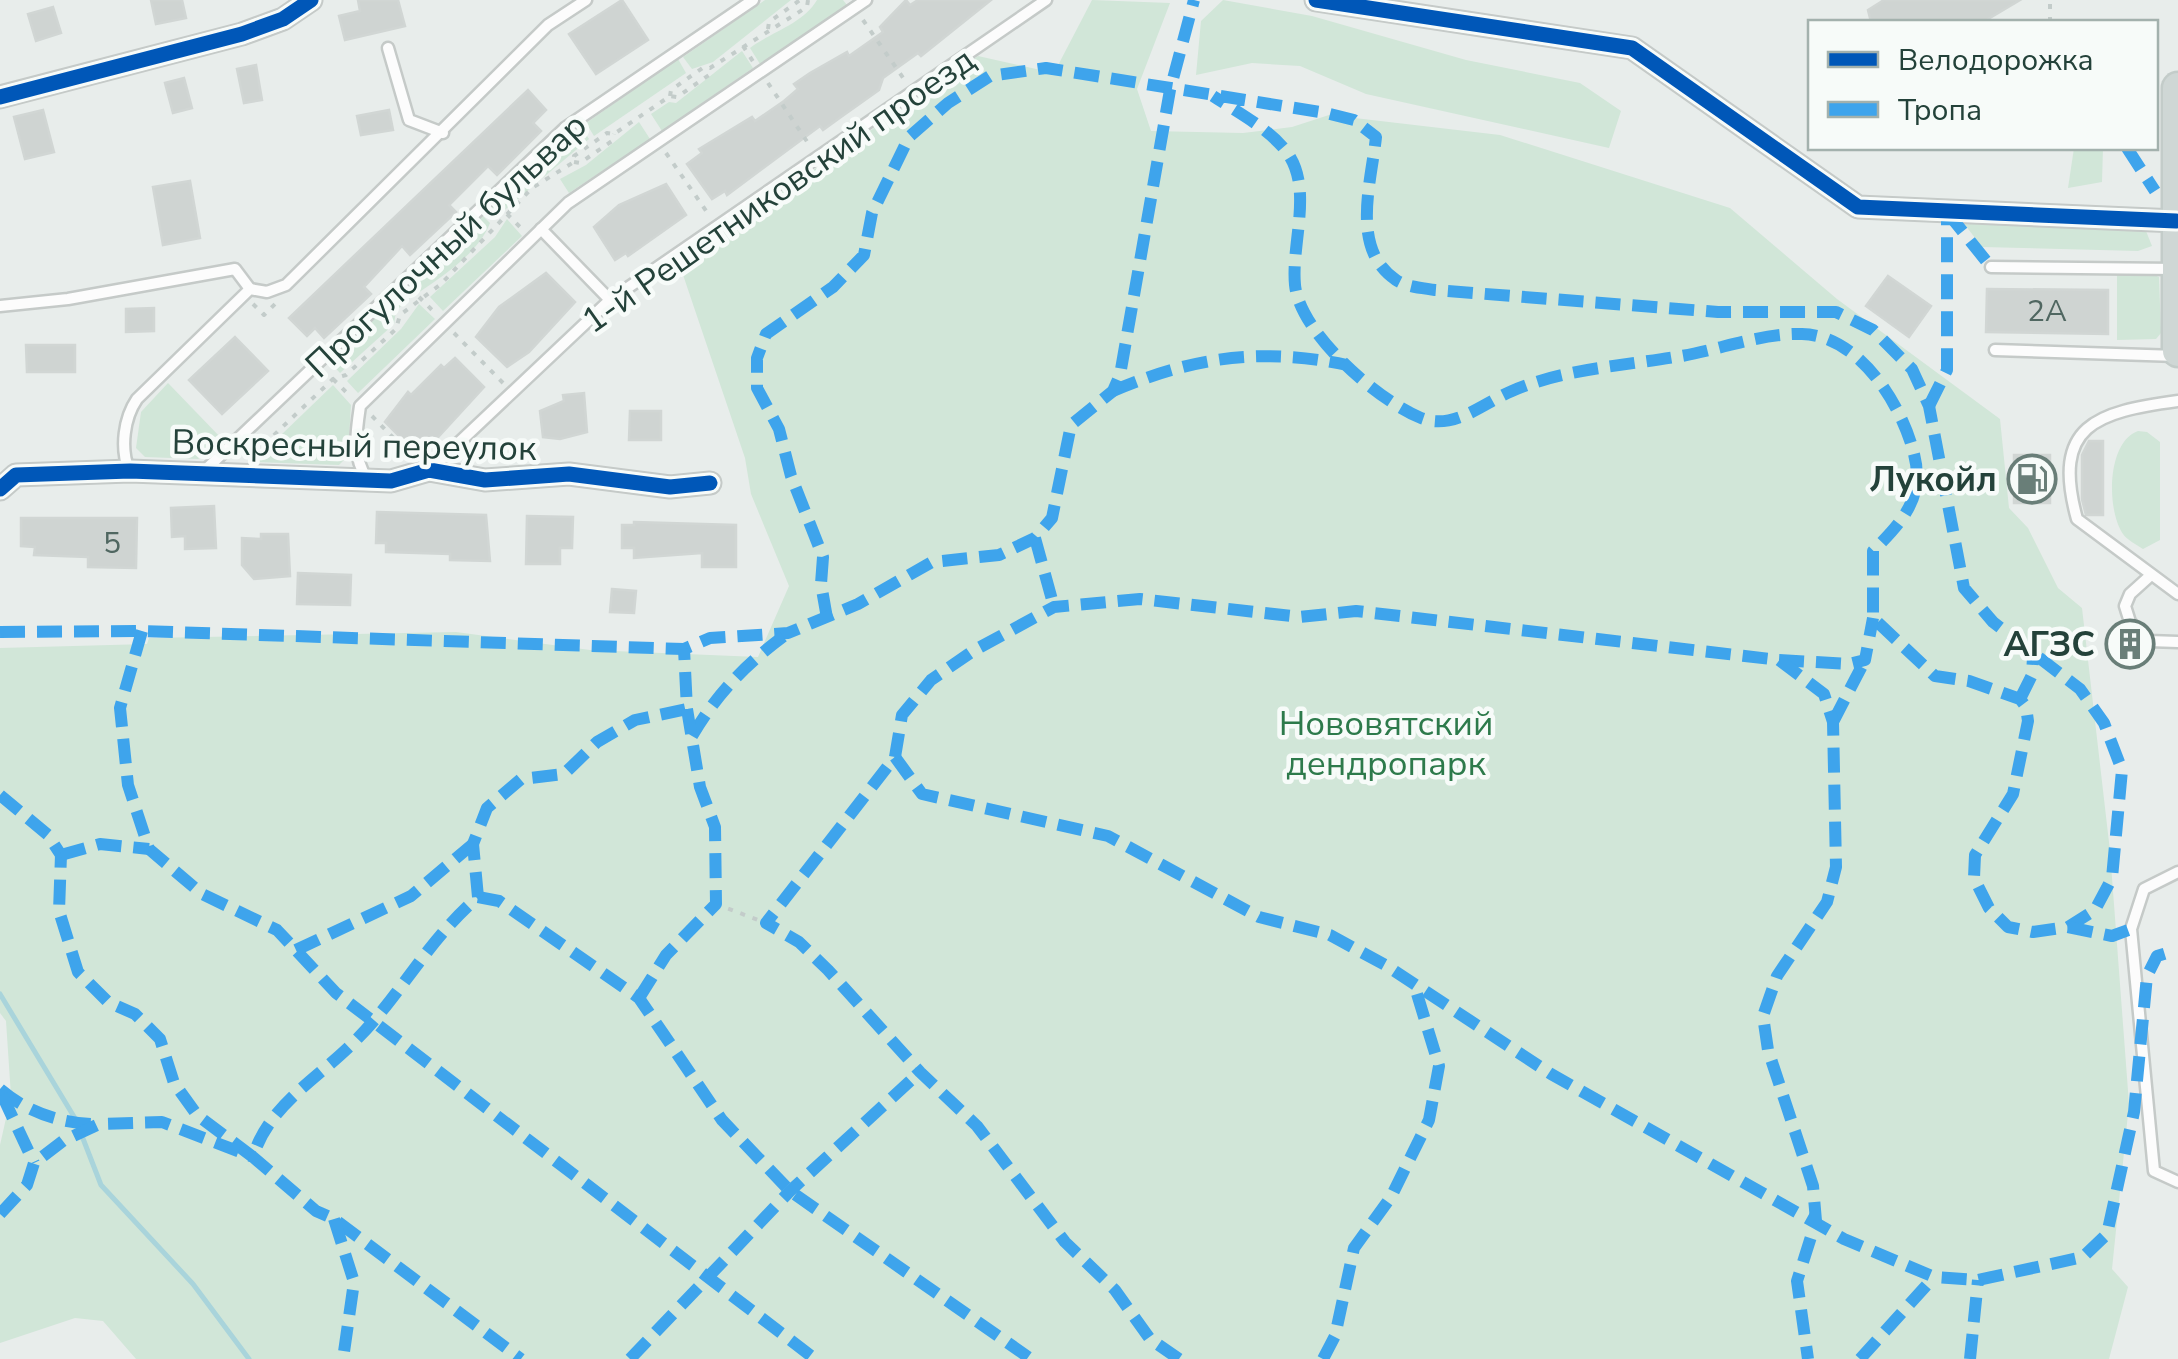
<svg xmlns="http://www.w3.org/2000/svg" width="2178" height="1359" font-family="'Nunito Sans',sans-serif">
<rect width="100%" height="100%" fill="#e8edeb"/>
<!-- green -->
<g fill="#d1e6d8">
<path d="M765,0H791L713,62L692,69L683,57Z"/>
<path d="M817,0H843L847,5L760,64L750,48C771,32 803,24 817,0Z"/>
<path d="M1092,0L1170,3L1137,89L1151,131L1243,133L1292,127L1329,115L1500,135L1730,208L1837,299L2000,419L2009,508L2028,528L2058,588L2082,608L2110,851L2129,1104L2112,1269L2128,1287L2109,1359H136L103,1321L75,1318L0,1343V1145L11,1096L6,1021L0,1013V648L147,644L149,638L456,632L590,650L758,657L789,586L751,494L745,458L679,263L978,56L1054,73Z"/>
<path d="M1223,0L1312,16L1466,60L1580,83L1621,111L1609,148L1366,94L1300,66L1252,63L1196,75L1201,21Z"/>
<path d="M742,51L753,68L662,131L651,114L669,102L676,103Z"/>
<path d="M678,59L686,73L594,136L586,123Z"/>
<path d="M639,122L650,139L569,193L560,179L586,165Z"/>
<path d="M580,126L589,139L494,219L487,212Z"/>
<path d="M2074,148H2103L2102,182L2068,188Z"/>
<path d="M482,215L490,223C478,255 437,280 409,299L402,292Z"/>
<path d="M507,219L522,236L443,311L430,297L495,237Z"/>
<path d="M1962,221L2134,227L2146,231L2152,246L2138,251L1982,247Z"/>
<path d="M2117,272H2148L2159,277L2161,333L2156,339L2117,340Z"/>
<path d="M398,295L404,303L396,311L394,324L340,373L329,361Z"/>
<path d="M419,304L435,319L358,393L347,381L401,329Z"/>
<path d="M168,383L222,439L198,459L145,457L136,448L141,412Z"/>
<path d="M333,385L351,405L348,456L339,465L253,462Z"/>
<path d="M2138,431L2147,432L2160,442V540L2143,549C2137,545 2127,540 2123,534C2106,509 2107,442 2138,431Z"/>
</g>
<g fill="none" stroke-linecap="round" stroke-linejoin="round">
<!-- stream -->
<g stroke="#a9d4db" stroke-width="5">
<path d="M0,994L76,1120"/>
<path d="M82,1136L101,1185L193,1284L249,1359"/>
</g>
</g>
<!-- building -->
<g fill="#cfd4d2" stroke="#d1d6d4" stroke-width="2.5">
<path d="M151,0H182L186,18L156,24Z"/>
<path d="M358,0H398L405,26L345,40L339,16L360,11Z"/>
<path d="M622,0L648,40L596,74L569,34Z"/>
<path d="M906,0L910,5L918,0H991L921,56L918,53L883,78L879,90L841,117L823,130L820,126L727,195L725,191L712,199L687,164L702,153L699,149L752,117L755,121L784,101L798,89L794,84L810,73L847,52L849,56L883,32L880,27Z"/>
<path d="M1884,0H2020L1983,22H1871L1868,10Z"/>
<path d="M53,7L61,33L36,41L28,14Z"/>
<path d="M256,65L262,100L244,103L237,69Z"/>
<path d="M184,78L192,108L173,113L165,83Z"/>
<path d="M528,90L546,110L533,123L541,131L497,175L488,166L449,205L456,212L410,255L402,246L364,287L371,294L324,338L315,328L307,336L289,318Z"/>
<path d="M43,110L54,152L25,159L14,117Z"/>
<path d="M389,110L393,130L361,135L357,116Z"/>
<path d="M190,181L200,238L163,245L153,187Z"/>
<path d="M666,184L686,215L628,256L626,253L615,260L594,227L619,205Z"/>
<path d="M546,273L575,302L529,352L507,367L476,337L499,307Z"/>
<path d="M1888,276L1931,306L1909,337L1866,306Z"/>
<path d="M1987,289L2108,290V334L1986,332Z"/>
<path d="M154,308V331L126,332V309Z"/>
<path d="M235,337L268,371L222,414L189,380Z"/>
<path d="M26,345H75V372H27Z"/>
<path d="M455,358L484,387L430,446L427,443L416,453L385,422L408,392L411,395L441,365L444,368Z"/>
<path d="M584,393L587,432L560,439L543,437L540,411L564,401L563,395Z"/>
<path d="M630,411H661V440H629Z"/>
<path d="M2089,441H2103V515H2086L2082,499V455Z"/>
<rect x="2014" y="455" width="36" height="48"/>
<path d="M214,506L216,548L185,549V536L172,537L171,508Z"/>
<path d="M377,512L486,515L490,561L450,560V554L386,552V543H376Z"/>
<path d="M527,516L573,517L572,548H560V564H526Z"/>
<path d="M21,518H137L136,568L88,567V557L34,555L35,547L21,546Z"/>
<path d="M634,522L736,525V567H702V553L634,558V548H622V525H634Z"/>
<path d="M261,534H288L290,576L254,579L242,565V538L261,539Z"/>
<path d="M298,573L351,575L350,605L297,604Z"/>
<path d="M612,589L636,591L634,613L610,612Z"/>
</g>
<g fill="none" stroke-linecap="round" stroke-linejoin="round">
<!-- lane casing -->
<g stroke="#c5cac8" stroke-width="15">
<g id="lane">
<path d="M388,48L409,120L443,133"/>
<path d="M541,229L610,300"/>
<path d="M1991,267L2176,269"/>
<path d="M0,306L68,299L235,269L250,289"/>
<path d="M1995,350L2177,356"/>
<path d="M2178,401C2096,412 2051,425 2077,519L2178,594"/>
<path d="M432,468L610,300L1046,0"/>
<path d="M129,470C120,448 124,418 137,399L250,289L267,292L286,285L548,25L586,0"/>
<path d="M202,473L565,128L753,0"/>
<path d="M367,479C352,456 356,433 360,406L568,203L866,0"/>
<path d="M2151,575L2130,594L2125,606L2130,622L2149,641L2178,642"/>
<path d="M2178,872L2144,889L2131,929L2154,1171L2178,1182"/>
</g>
</g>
<!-- street casing -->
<g stroke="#c5cac8" stroke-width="25">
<g id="street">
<path d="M1316,0L1632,48L1858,207L2176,221"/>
<path d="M0,97L242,34L283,19L311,0"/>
<path d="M0,489L16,475L130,471L391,481L429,470L485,480L569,474L670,487L710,483"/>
</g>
</g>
<!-- primary casing -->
<g stroke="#c3ccc9" stroke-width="35">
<path id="primary" d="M2178,88V351"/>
</g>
<!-- path -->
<g stroke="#c3ccca" stroke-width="4" stroke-dasharray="5 8" stroke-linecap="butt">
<path d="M863,20L906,82"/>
<path d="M2050,22V0"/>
<path d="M768,29L769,22L800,0"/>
<path d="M743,46L754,63"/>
<path d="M768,83L810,146"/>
<path d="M670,96L671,90L704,67L710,68L807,7L808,0"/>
<path d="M666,153L709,215"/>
<path d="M574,162L580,163L612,141L614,134"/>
<path d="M507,214L521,228"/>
<path d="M419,297L437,315"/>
<path d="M253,304L264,315L275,304"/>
<path d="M454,333L503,383"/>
<path d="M333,379L351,397"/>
<path d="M372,416L411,456"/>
<path d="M255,453L333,379L346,375L396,329L400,315L441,284L532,188L574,162V156L607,133L614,134L670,96L677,97L709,75L710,68"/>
<path d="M716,904L766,923"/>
</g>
<!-- lane -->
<use href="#lane" stroke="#fcfcfc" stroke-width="10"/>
<!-- street -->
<use href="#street" stroke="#fcfcfc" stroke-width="20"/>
<!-- primary -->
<use href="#primary" stroke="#cfd7d5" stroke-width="30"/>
<!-- quiet -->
<g stroke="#3ea4ec" stroke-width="12" stroke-dasharray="25 12" stroke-linecap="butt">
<path d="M2127,148L2155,191"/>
<path d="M1947,212L1991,267"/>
<path d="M1113,391C1193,357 1261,347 1347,365"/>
<path d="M1929,406L1947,370V212"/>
<path d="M1035,538L1054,607"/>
<path d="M827,618L821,584L823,557L791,476L779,429L757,388V358L766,334L833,287L864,255L872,213L909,137L948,103L990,76L1046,68L1326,113L1354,120L1376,137C1371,184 1350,249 1396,280C1406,287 1423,288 1435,290L1718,312H1836L1873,330L1912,369L1929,406L1964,588L1993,622L2080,689L2104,723L2122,770L2112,878L2095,910L2068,927L2033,932L2008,927L1989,908L1974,878L1975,855L2013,794L2028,721L2026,707L2020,699L1969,681L1935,676L1873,618V551C1903,521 1925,497 1914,454C1902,405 1859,335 1802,334C1759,333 1717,351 1675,357C1621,366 1563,369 1512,391C1483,403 1454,431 1421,418C1377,400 1300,333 1295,285C1291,243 1314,187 1286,151C1268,128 1237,112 1213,96"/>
<path d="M142,631L120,708L128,785L149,849L202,894L277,930L336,993L815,1359"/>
<path d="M0,632L142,631L684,649L710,638L788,633L858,604L932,562L999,555L1035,538L1052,518L1071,425L1113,391L1120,375L1170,90L1194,0"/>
<path d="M1779,660L1849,664L1865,660L1873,618"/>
<path d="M2020,699L2032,675L2033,657"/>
<path d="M1833,722L1865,660"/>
<path d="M692,736C718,692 747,663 788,633"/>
<path d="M895,757L922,794L1108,836L1259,917L1330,935L1387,966L1551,1074L1844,1239L1934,1277L1978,1280L2083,1257L2107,1234L2134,1112L2147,976L2157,956L2170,952"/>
<path d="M0,795L48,835L61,855L59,911L78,972L108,1002L135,1014L160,1039L174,1083L197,1115L253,1157C268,1106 317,1079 353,1043C400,997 425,943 478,897"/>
<path d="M61,855L100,844L149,849"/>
<path d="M478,897L499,901L639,998L722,1120L790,1191L1031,1359"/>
<path d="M478,897L473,844L487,808L521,779L564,774L597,742L635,720L687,709"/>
<path d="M2068,927L2112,936L2131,929"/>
<path d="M296,950L411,896L473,844"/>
<path d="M639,998L666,955L716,904L715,827L700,787L687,709L684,649"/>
<path d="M0,1089C27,1112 59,1123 94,1124"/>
<path d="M2,1095L34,1163"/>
<path d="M0,1214L27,1185L34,1163L63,1141L99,1124L162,1122L253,1157L316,1211L334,1219L521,1359"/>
<path d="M334,1219L354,1282L343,1359"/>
<path d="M630,1359L790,1191L920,1072"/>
<path d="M1179,1359L1150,1339L1115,1290L1065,1242L977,1126L920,1072L828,970L799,942L766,923L895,757L902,715L931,680L973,651L1054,607L1140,599L1300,617L1356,611L1779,660L1824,694L1833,722L1836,867L1827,902L1777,976L1763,1016L1768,1050L1813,1186L1816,1221L1797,1281L1808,1359"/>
<path d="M1323,1359L1335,1336L1354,1248L1391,1197L1429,1120L1439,1066L1414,984"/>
<path d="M1860,1359L1934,1277"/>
<path d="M1970,1359L1978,1280"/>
</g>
<!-- cycleway casing -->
<g stroke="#f7fbf9" stroke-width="21">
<g id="cycleway">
<path d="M1316,0L1632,48L1858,207L2176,221"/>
<path d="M0,97L242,34L283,19L311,0"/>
<path d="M0,489L16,475L130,471L391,481L429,470L485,480L569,474L670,487L710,483"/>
</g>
</g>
<!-- cycleway -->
<use href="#cycleway" stroke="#0057b8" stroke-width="15"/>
</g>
<!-- icons -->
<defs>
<g id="fuel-ring" transform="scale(2.5)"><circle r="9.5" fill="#f7fbf9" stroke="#697e78" stroke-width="1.5"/><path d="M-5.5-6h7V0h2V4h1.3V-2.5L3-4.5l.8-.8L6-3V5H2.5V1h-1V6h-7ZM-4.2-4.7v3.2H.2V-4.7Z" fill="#697e78"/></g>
<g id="building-ring" transform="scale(2.5)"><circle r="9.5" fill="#f7fbf9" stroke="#697e78" stroke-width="1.5"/><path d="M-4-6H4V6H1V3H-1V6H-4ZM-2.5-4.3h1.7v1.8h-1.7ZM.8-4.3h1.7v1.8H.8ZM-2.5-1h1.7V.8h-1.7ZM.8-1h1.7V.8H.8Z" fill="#697e78"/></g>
</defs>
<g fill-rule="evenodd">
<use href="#fuel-ring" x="2032" y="479"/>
<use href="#building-ring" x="2130" y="644"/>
</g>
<g text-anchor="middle" stroke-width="9" stroke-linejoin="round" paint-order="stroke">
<!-- number labels -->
<g font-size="30" fill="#506761">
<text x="2047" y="321">2А</text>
<text x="112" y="553">5</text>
</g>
<!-- street labels -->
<g font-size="35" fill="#24423a" stroke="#f7fbf9">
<text transform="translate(778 190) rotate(-35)" y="12">1-й Решетниковский проезд</text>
<text transform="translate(446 245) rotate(-43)" y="12">Прогулочный бульвар</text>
<text transform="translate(354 445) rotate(1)" y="12">Воскресный переулок</text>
</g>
<!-- poi labels -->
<g font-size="35" font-weight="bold" fill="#24423a" stroke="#f7fbf9" text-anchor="end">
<text x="1997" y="491">Лукойл</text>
<text x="2095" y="656">АГЗС</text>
</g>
<!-- park labels -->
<g font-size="35" fill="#2d7a4b" stroke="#f7fbf9">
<text x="1386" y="735">Нововятский<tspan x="1386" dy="40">дендропарк</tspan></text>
</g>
</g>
<!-- legend -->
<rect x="1808" y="20" width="350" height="130" fill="#f7fbf9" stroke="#a3b1ad" stroke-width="2.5"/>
<rect x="1828" y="52" width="50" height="15" fill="#0057b8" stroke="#a3b1ad" stroke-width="2.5"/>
<text x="1898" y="70" font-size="30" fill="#24423a">Велодорожка</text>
<rect x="1828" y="102" width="50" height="15" fill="#3ea4ec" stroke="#a3b1ad" stroke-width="2.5"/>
<text x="1898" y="120" font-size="30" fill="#24423a">Тропа</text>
</svg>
